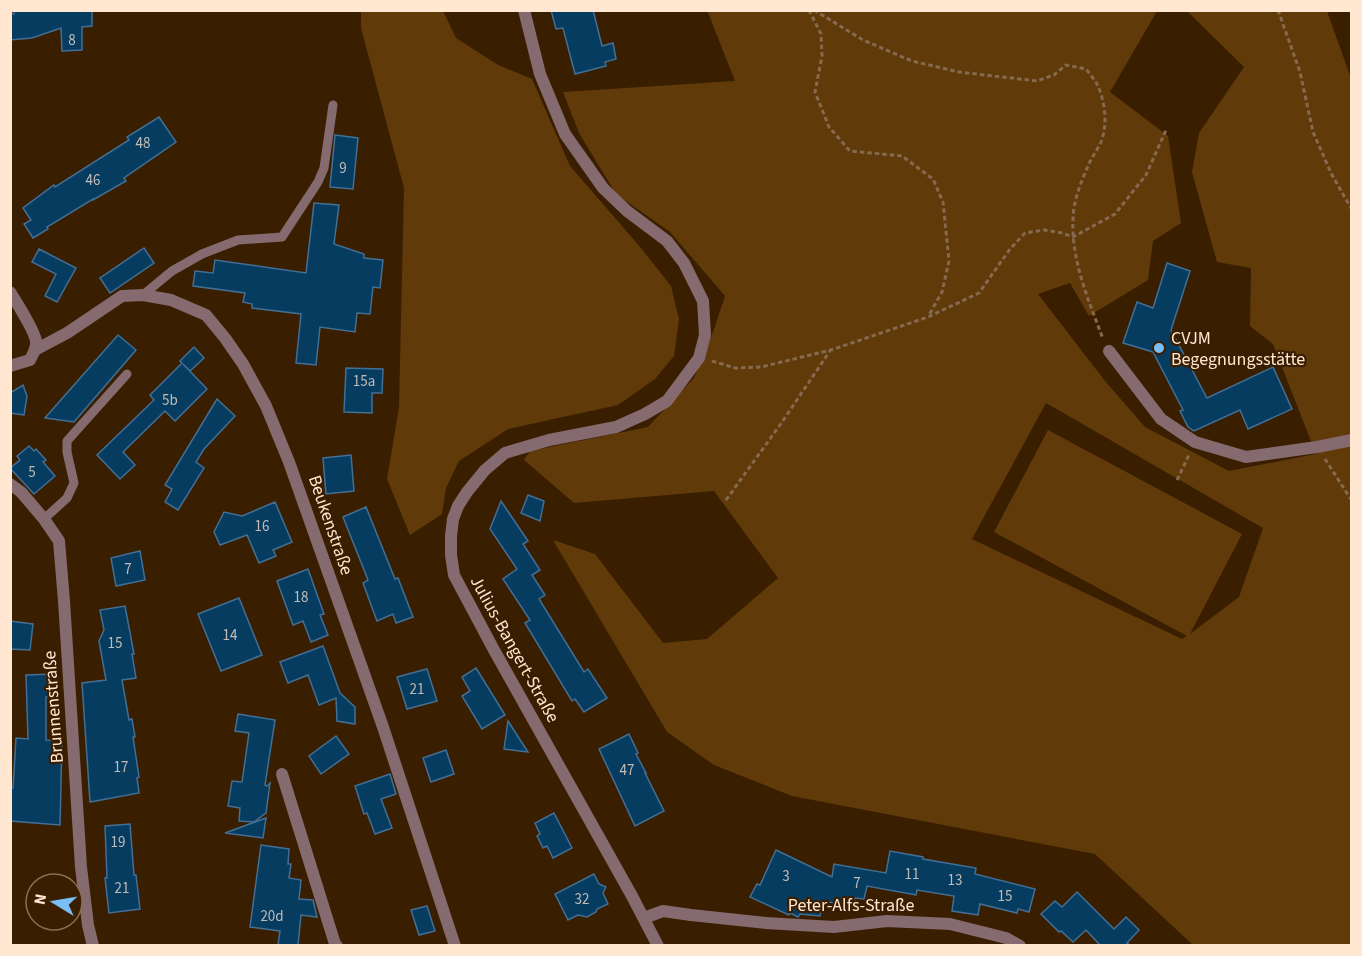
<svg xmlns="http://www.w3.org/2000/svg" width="1362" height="956" font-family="'Source Sans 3',sans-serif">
<rect width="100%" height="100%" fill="#3a1e00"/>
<!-- green -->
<g fill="#613a0a" fill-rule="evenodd">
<path d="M707,10L1157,11L1110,92L1168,136L1181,223L1153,241L1148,280L1089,316L1070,283L1038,294L1105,381L1145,427L1229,471L1316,454L1273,344L1250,326L1251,268L1217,262L1192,172L1199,133L1244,67L1187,11H1327L1352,81L1351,945H1193L1095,854L792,796L714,765L667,732L553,540L595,554L663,643L707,639L778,578L714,491L574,503L524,460L530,451L648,427L694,378L713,332L725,296L670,232L616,194L579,133L563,92L735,81ZM1046,403L1263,528L1239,597L1190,634L1242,534L1048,430L994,532L1187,636L1182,639L972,539Z"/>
<path d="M361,11H443L456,38L498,65L532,79L570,166L641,248L671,286L679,319L674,356L655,379L618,405L508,429L459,461L446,488L442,514L410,535L387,479L399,407L404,188L361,28Z"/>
</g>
<!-- building -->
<g fill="#073c61" stroke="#426f95" stroke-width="1.5">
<path d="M14,10H92V26L82,27V50L62,51L61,28L32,38L10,40V14H14Z"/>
<path d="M551,10H593L602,46L613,43L616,59L605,62L606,66L575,74L563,28L556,29Z"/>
<path d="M159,117L176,142L124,178L126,181L93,200V199L47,227L48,229L33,238L24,224L31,220L23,208L54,185L55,187L129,140L127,137Z"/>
<path d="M335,135L358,138L353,189L330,187Z"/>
<path d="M314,203L339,205L334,244L364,254V258L383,260L380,288L373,287L370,314L357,313L355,332L320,327L316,365L296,363L301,314L252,308V304L243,302L245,293L193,286L195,271L213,273L215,260L306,273Z"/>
<path d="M144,248L154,263L110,293L100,278Z"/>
<path d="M39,249L76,268L57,302L45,296L56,274L32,262Z"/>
<path d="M1167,263L1190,271L1171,330L1207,398L1273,367L1292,409L1248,429L1240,410L1194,431L1188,427L1180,411L1183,410L1153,352L1123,343L1137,302L1153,308Z"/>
<path d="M118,335L136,350L74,422L45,418Z"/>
<path d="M194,347L204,358L190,371L183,364L207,389L175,421L165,411L123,452L135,465L120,479L97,455L154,400L150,395L182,363L180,361Z"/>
<path d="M346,368L383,369L382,393H372V413L344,412Z"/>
<path d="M23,385L27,396L24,415L10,413V393Z"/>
<path d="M217,399L235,416L204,449L196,462L204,468L178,510L165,502L172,489L165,485Z"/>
<path d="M29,446L34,451L36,449L46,460L43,462L55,476L34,494L10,468L20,460L17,456Z"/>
<path d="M351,455L354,491L326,494L323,458Z"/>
<path d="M528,495L544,501L540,521L521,513Z"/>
<path d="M501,501L528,541L523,544L540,570L532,575L545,595L539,599L584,672L588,669L607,698L584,712L575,699L572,701L525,623L530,620L503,579L517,569L490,529Z"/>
<path d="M275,502L292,542L273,550L276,556L259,563L247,535L220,545L214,532L224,512L242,516Z"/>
<path d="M366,507L395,579L398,578L413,617L396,623L393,614L377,621L363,583L368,580L343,517Z"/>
<path d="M140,551L145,580L116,586L111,558Z"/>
<path d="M308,569L324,614L320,615L328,635L311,642L303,621L293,625L277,581Z"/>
<path d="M239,598L262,655L221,671L198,614Z"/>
<path d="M125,606L134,654H132L136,678L122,680L129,720L132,719L135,737H133L139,777L137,778L139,793L90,802L82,683L106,680L99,641L104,630L100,610Z"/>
<path d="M10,621L33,624L30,650L10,649Z"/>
<path d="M323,646L340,693L355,707V724L337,721L336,698L319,705L308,675L288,683L280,662Z"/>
<path d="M476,668L505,715L482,729L462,696L470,691L462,677Z"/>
<path d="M427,669L437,701L407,709L397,677Z"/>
<path d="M54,674V697H46V740L62,741L60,825L10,821V788H13L16,738L28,739L26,675Z"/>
<path d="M238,714L275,720L265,785L267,786L270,783L266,813L254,822L239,821L240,808L228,806L232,781L242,782L249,733L235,731Z"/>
<path d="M508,721L528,752L504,749Z"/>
<path d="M629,734L638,753L636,754L646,773H645L664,811L635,826L599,749Z"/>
<path d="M336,736L349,754L321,774L309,756Z"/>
<path d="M446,750L454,774L431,782L423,758Z"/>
<path d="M390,774L396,794L381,799L392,828L375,834L367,813L364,814L355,786Z"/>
<path d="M554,813L572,848L553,858L547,846L543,848L537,836L540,834L535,823Z"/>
<path d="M266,818L263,838L225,833Z"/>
<path d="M130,824L134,875H136L140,909L109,913L105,878H107L105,826Z"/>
<path d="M261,845L289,849L288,864H291L289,878L301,880L299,899L313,900L317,917L301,915L298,945H278L280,931L250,927Z"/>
<path d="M776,850L832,877L834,864L886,873L890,851L923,857V859L976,868L975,874L1035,889L1029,912L1018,909L1017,913L980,904L978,915L952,911L954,896L917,890L916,895L867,886L864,899L855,898L853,906L823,901L820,916L800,914L798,917L790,913L789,915L750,897L757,884L760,885Z"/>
<path d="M594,874L599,884L606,887L603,893L608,904L597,909L596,912L587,917L578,915L568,920L555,894Z"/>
<path d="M1077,892L1114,929L1126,917L1139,930L1127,943L1130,945H1098L1099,944L1086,930L1073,942L1061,931L1059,932L1041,914L1055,901L1062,907Z"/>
<path d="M427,906L435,931L419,935L411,910Z"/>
</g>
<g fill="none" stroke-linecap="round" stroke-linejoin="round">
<!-- path -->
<g stroke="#856a4f" stroke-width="3" stroke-dasharray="4.5 3" stroke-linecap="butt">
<path d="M809,10L821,34L822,56L815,92L829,127L850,151L902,156L933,179L943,202L949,261L942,292L929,315"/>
<path d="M814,10L863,40L912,61L959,72L1037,81L1054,75L1066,65L1086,69C1090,74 1094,79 1097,84C1105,100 1108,125 1101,142C1097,151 1091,158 1088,166C1081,182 1073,202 1073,219C1071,261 1089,301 1103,339"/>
<path d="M1278,10L1300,72L1313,132L1331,173L1352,210"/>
<path d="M712,361L735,368L761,367L831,350L928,317L979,293L1010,249L1025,233L1044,230L1062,233L1073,237L1115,214L1146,175L1166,130"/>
<path d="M1325,459L1352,501"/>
<path d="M1177,480L1189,455"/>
<path d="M726,500L780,425L830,351"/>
</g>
<!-- lane -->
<g stroke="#856a6f" stroke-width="9">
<path d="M143,295L172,271L202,254L238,240L282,237L318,182L324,168L333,105"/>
<path d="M44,519L67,498L74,483L67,452V441L127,374"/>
</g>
<!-- street -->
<g stroke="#856a6f" stroke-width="12">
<path d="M524,10L540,74L565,134L603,188L627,211L667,241L684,263L703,301L705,335L699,358L667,401L645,414L616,427L549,440L505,453L485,470L467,492L458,506L453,519L451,536V555L454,575L494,650L632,896L658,946"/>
<path d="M10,292C17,303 34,330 36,341C37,348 33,354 30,360L10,366"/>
<path d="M35,350L67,333L122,296L143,295L171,300L206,315L225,338L243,364L266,406L289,462L383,727L455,946"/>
<path d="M1109,351L1161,419L1195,442L1246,457L1317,447L1352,440"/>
<path d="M10,484L21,492L44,519L59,541L64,601L81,867L88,925L93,946"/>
<path d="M282,774L335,944L337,946"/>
<path d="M644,918L663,911L691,915L766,923L834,927L887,921L950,924L1006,938L1020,946"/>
</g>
</g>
<!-- markers -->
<circle fill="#7abef8" stroke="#3a1e00" stroke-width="2" cx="1159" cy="348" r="6"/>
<g text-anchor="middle" stroke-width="4.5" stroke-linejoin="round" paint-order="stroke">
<!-- number labels -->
<g font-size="15" fill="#c1bcb5">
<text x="72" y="45">8</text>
<text x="143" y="148">48</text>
<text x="343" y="173">9</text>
<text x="93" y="185">46</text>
<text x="364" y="386">15a</text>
<text x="170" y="405">5b</text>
<text x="32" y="477">5</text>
<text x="262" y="531">16</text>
<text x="128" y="574">7</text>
<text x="301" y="602">18</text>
<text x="230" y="640">14</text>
<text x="115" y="648">15</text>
<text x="417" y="694">21</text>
<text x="121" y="772">17</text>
<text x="627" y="775">47</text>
<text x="118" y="847">19</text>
<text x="912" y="879">11</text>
<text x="786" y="881">3</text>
<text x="955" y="885">13</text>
<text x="857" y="888">7</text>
<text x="122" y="893">21</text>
<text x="1005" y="901">15</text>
<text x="582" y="904">32</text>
<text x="272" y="921">20d</text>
</g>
<!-- poi labels -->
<g font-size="18" fill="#ffe7d1" stroke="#3a1e00" text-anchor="start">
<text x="1171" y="344">CVJM<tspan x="1171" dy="21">Begegnungsstätte</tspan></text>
</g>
<!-- street labels -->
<g font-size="18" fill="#ffe7d1" stroke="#3a1e00">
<text transform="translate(331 525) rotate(71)" y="6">Beukenstraße</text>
<text transform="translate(515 649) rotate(61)" y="6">Julius-Bangert-Straße</text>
<text transform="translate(53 707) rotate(-94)" y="6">Brunnenstraße</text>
<text x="851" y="911">Peter-Alfs-Straße</text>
</g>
</g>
<!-- border -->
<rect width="1362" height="956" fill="none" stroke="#ffe7d1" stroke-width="24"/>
<!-- north arrow -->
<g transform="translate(54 902) rotate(281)"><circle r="28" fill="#3a1e00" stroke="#896e54" stroke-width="1.5"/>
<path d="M0-4.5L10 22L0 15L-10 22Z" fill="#7abef8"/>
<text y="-9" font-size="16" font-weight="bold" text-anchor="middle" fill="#ffe7d1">N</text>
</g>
</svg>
